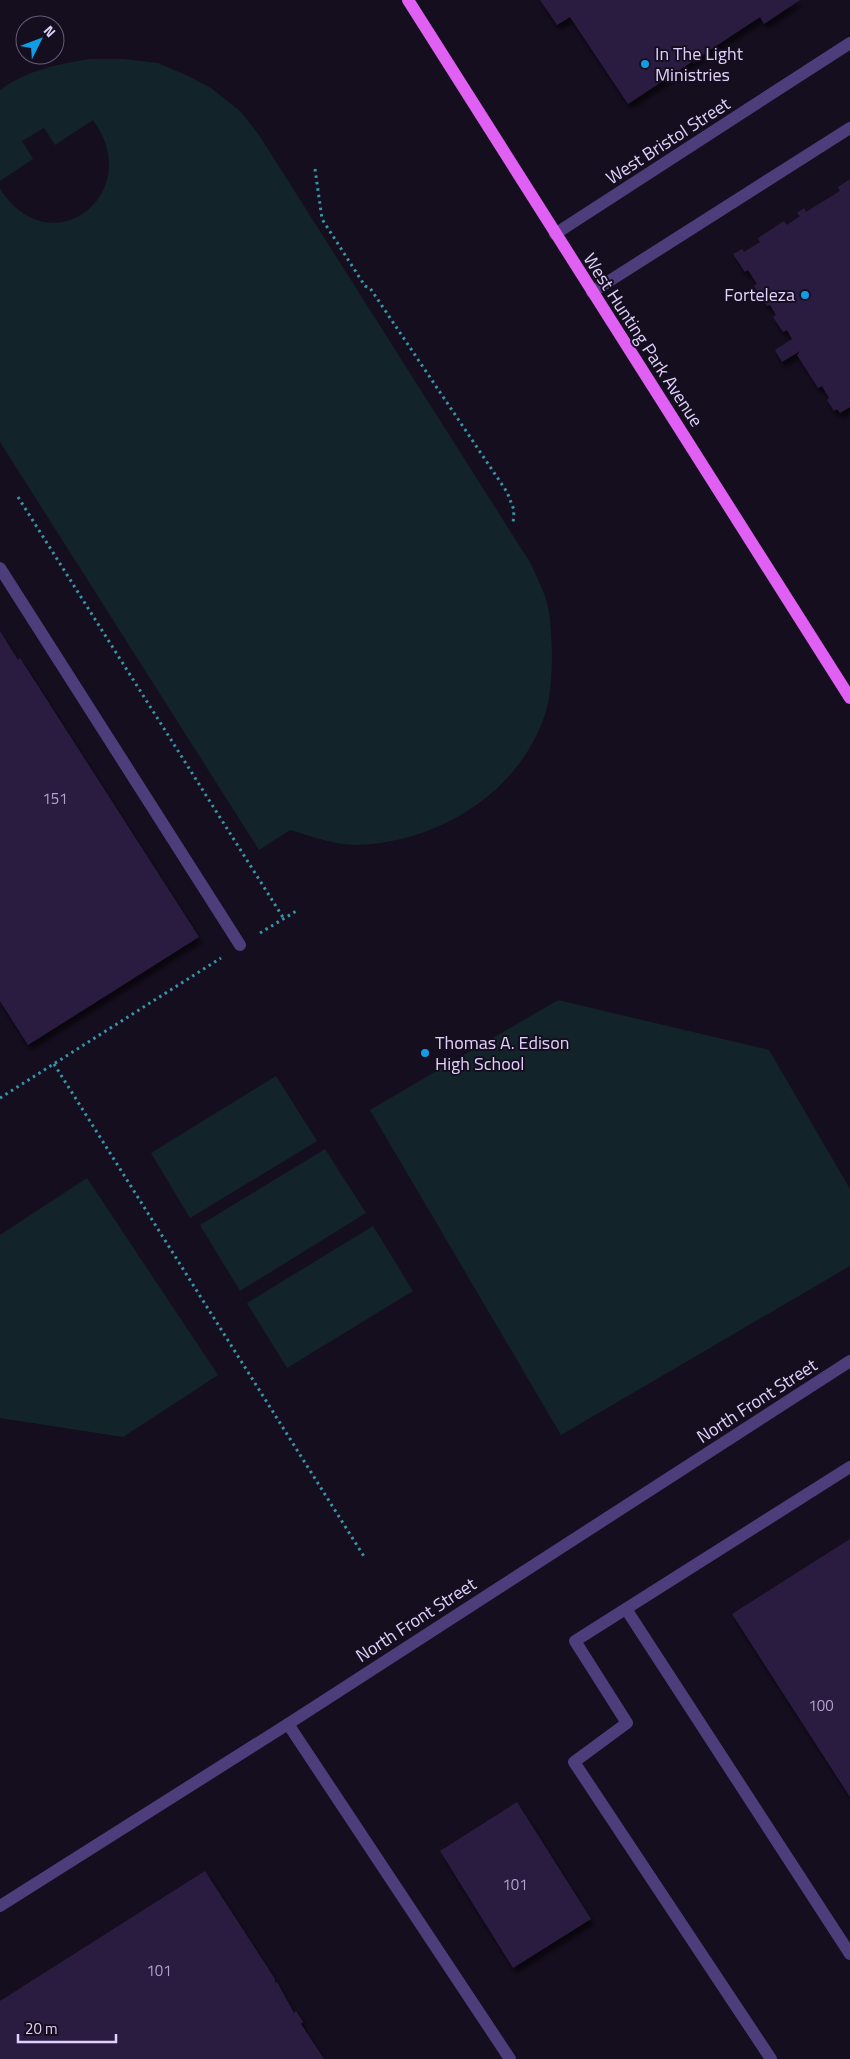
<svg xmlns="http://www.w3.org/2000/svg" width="850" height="2059" font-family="'Titillium Web',sans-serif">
<defs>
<filter id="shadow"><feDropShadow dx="3" dy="5.5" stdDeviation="2.5" flood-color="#0009"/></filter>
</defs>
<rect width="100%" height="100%" fill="#150e1f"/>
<!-- green -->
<g fill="#122429">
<path d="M90,59H124L158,63L188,76L211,88L241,112L259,135L531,564C536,576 542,587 546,599C551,615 551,635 552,652C552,670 551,691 547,708C523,791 439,843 356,845C334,845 311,836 290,830L259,850L0,442V189C51,268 147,193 93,120L55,145L44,128L22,141L33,159L0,181V90C27,70 58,64 90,59Z"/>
<path d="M558,1000L769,1050L850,1189V1266L561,1435L370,1110Z"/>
<path d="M276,1076L317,1141L190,1218L151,1153Z"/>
<path d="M325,1149L366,1213L240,1291L200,1225Z"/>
<path d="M87,1178L218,1375L123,1437L0,1418V1235Z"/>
<path d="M373,1226L413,1291L287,1368L247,1303Z"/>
</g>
<!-- building -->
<g fill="#2c1c3f" filter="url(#shadow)">
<path d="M540,0H800L764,24L760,17L628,104L570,17L557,25Z"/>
<path d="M850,179V407L840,413L837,409L834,411L827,400L829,398L822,386L818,388L797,355L800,351L782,362L775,350L792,339L787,330L783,332L773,317L776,315L770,305L767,306L754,286L757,284L748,270L745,272L733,254L742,249L744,252L760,242L758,238L784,221L787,225L800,216L797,213L804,208L806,212L840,191L838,187Z"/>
<path d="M0,631L18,660L20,658L199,937L28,1045L0,1001Z"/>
<path d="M850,1539V1797L732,1614Z"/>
<path d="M517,1802L591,1919L513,1968L440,1851Z"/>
<path d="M205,1871L275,1979V1983L277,1982L294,2013L296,2011L303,2022L301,2024L324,2059H0V2001Z"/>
</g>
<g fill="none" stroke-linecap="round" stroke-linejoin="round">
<!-- path -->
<g stroke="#3794a9" stroke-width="3" stroke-dasharray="2.5 4" stroke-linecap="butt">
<path d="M315,169L322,219L365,286L370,288L507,492L514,510L513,525"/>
<path d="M18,497L284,919"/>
<path d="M260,933L298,910"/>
<path d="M54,1064L365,1558"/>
<path d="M0,1098L221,958"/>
</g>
<!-- minor -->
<g stroke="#4e3d7b" stroke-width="12">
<path d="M555,234L850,43"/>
<path d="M592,292L850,128"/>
<path d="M0,568L240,945"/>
<path d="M626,1609L850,1954"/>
<path d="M288,1724L510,2059"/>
<path d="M0,1906L288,1724L850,1361"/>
<path d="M771,2059L574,1762L627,1723L575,1641L850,1467"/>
</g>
<!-- major -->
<path stroke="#e060f3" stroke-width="12" d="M408,0L850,698"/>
</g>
<!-- markers -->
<g fill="#119ce6" stroke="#150e1f" stroke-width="2">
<circle cx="645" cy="64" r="5"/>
<circle cx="805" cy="295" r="5"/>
<circle cx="425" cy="1053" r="5"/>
</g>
<g text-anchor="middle" stroke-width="4" stroke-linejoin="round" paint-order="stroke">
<!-- number labels -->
<g font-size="15" fill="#b3a3cc">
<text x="55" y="804">151</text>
<text x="821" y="1711">100</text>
<text x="515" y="1890">101</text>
<text x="159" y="1976">101</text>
</g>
<!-- poi labels -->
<g font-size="18" fill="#e0d0fb" stroke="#150e1f" text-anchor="start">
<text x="655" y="60">In The Light<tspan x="655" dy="21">Ministries</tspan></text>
<text x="795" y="301" text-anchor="end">Forteleza</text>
<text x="435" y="1049">Thomas A. Edison<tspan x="435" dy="21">High School</tspan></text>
</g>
<!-- street labels -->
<g font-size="18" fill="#e0d0fb" stroke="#150e1f">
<text transform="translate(668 141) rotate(-33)" y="6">West Bristol Street</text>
<text transform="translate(643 340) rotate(57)" y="6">West Hunting Park Avenue</text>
<text transform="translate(757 1401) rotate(-33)" y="6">North Front Street</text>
<text transform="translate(416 1620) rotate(-33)" y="6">North Front Street</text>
</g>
</g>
<!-- north arrow -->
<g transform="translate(40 40) rotate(48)"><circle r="24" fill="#150e1f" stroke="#665c77"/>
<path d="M0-4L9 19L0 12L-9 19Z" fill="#119ce6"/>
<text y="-8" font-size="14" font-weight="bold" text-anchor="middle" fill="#e0d0fb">N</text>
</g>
<!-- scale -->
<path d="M18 2034v8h98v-8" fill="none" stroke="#e0d0fb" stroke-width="2.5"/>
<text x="25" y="2034" font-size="15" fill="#e0d0fb" stroke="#150e1f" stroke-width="4" paint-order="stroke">20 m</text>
</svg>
